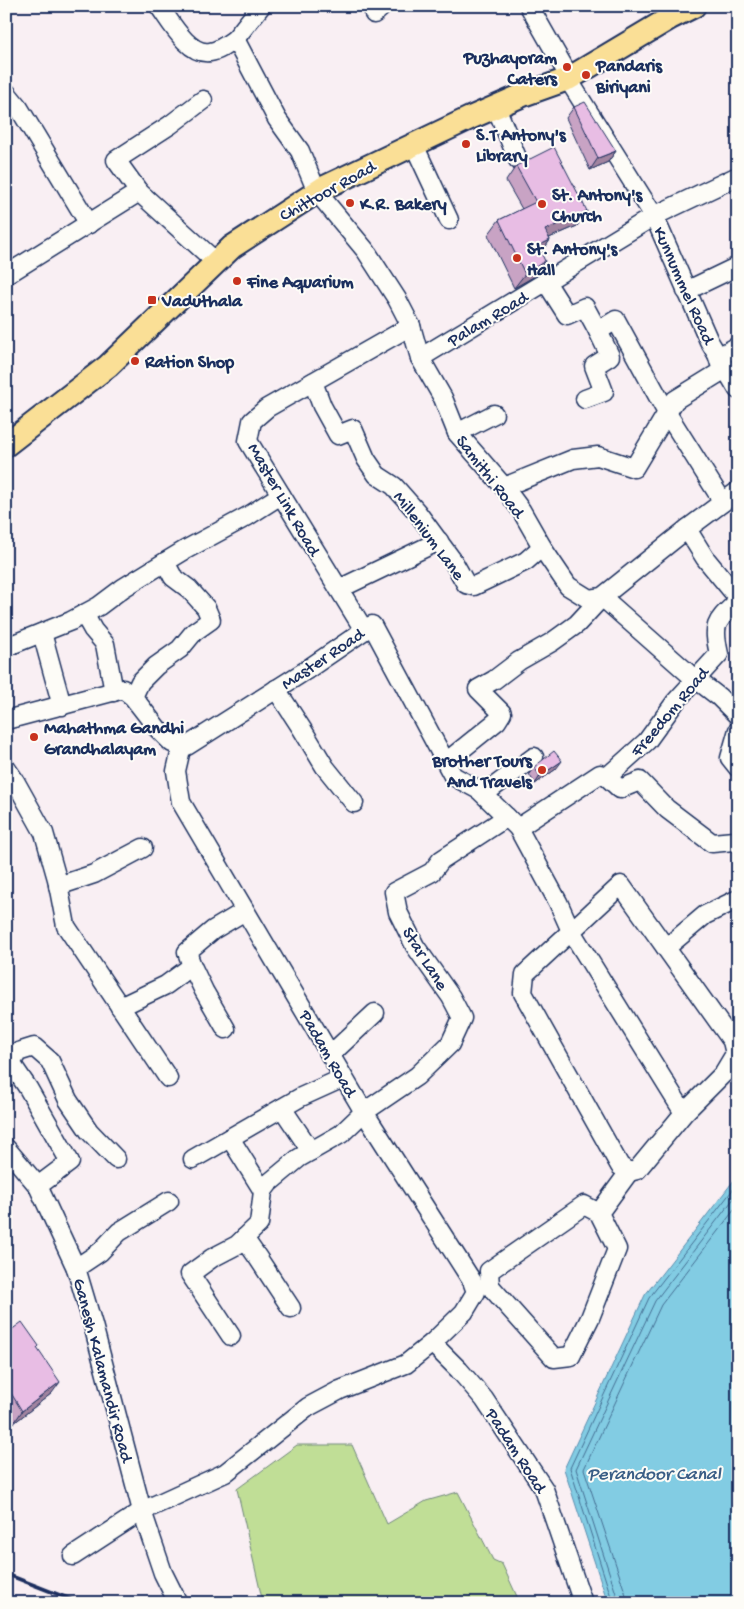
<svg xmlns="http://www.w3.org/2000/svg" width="744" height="1609" font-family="'Gochi Hand',sans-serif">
<rect width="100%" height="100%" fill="#f9eff3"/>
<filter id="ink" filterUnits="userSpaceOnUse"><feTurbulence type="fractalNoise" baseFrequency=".02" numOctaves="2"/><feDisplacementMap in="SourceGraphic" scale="10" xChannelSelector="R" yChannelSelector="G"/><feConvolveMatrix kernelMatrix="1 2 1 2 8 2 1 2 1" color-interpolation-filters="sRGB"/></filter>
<g filter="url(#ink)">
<!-- green -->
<path fill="#c0de96" stroke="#6e867a" d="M297,1445H352L387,1524L426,1501L458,1492L493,1560L502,1564L520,1603H263L237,1489Z"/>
<!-- water -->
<path fill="#82cce3" stroke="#598dae" d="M738,1175V1603H608L564,1469L645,1295Z"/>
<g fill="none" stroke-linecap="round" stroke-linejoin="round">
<!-- shore -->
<g stroke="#446e93" stroke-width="1">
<path d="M613,1603L570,1468L649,1298L738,1183"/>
<path d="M619,1603L576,1469L655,1301L738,1193"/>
<path d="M627,1603L626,1595L584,1469L661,1305L738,1205"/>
</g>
<!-- minor casing -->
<g stroke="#1b2f5e" stroke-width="21">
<g id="minor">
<path d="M159,6C170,21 189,56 210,52C219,51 228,44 235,39L277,119L300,151L317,192L366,251L397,299L411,326L420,358L443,398L457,433L504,487L521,510L545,552L568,586L589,599L602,597L687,529L705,558L738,598"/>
<path d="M529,6L570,78"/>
<path d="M374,14L383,6"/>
<path d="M235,39L261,6"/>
<path d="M568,79L654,216L709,341L738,390"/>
<path d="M6,92L19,108L89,224"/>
<path d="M496,107L518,160"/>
<path d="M414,145L449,220"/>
<path d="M139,192L116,160L170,125L203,100"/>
<path d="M6,275L139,192L216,262"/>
<path d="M686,291L738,266"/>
<path d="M420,358L654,216L738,176"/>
<path d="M313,382L322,406L338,435L353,429L366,459L377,475L394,486L417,512L453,561L466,584L474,586L526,561L542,547"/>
<path d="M585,399L604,392L594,366L610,356L598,331"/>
<path d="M457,433L494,414"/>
<path d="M504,487L573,459L598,456L634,468L667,413L616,320L598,331L585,307L567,315L546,282"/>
<path d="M723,502L667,413L675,400L722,371L718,357L738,346"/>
<path d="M687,529L738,491"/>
<path d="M339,589L439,541"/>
<path d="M84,614L93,630L105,644L114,692"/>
<path d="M364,630L248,441L252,421L267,408L411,326"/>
<path d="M42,633L62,706"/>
<path d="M6,647L71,621L99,606L123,588L157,567L185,550L248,516L281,495"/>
<path d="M276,689L302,729L325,767L354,803"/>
<path d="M133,697L140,682L156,666L180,649L194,632L211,620L206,608L189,589L173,577L165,562"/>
<path d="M6,720L123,689L133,697L157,728L172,743L187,746L305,671L372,625L453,776L479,790L518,828L558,902L571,931L684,1113L723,1074L735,1054L732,1041L621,885L525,974L523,993L620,1166L629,1172L637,1170L684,1113"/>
<path d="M738,730L730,758L738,768"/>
<path d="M446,762L497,721L502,713L478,689L494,680L519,661L552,642L577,624L602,597L688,673L719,697L738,716"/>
<path d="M6,768L15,781L44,833L57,879L66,926L168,1078"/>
<path d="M607,777L620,789L640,781L667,809L712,843L734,841L738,840"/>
<path d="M484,794L534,757"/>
<path d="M518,828L600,774L607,777L647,741L676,701L719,654C712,623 716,622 738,601"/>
<path d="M58,886L94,874L143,848"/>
<path d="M666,948L705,915L738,899"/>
<path d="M192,966L204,991L226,1029"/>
<path d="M120,1007L166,985L192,966L187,952L213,930L245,911"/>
<path d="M330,1055L375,1013"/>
<path d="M282,1108L311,1151"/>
<path d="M230,1138L263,1191"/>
<path d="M6,1148L38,1186L76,1268L93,1325L142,1511L163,1573L178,1603"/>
<path d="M193,1159L301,1097L343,1078"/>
<path d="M38,1186L70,1162L28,1088L11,1063L18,1052L34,1047L50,1061L68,1100L89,1131L116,1159"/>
<path d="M599,1213L584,1205L489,1271L490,1286L554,1358L571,1356L590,1318L617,1249L599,1213L629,1172"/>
<path d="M244,1238L258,1258L291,1308"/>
<path d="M76,1268L100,1252L119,1232L169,1201"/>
<path d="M231,1336L190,1274L212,1258L237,1245L259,1224L263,1191L269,1183L299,1158L341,1134L364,1112L417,1076L450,1044L462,1018L451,997L415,946L398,912L394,892L432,872L441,860L507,817"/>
<path d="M432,1343L459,1370L484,1399L544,1489L583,1603"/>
<path d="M73,1556L142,1511L225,1473L308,1407L340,1390L406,1364L432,1343L464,1312L476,1292L472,1281L364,1112L181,802L176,771L182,745"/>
</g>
</g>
<!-- major casing -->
<g stroke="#1b2f5e" stroke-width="26">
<path id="major" d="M6,445L108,366L232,247L323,188L470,118L523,95L568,79L670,18L694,6"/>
</g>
<!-- minor -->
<use href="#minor" stroke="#fdfcf7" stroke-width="18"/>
<!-- major -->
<use href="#major" stroke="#fadf96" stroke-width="22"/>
<!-- rail -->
<g stroke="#1b2f5e" stroke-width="4">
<path d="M6,1574L80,1603"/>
<path d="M6,1597L21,1603"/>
</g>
</g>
<!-- wall -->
<g fill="#c8a3c4" stroke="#1b2f5e">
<path d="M574,107L616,151L608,162L590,170L566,118Z"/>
<path d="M516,166L587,211L577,226L549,238L550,240L541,253L535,276L514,288L488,235L499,220L522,209L506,181Z"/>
<path d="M534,767L556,769L535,784L529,774Z"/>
<path d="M6,1334L37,1349L52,1393L14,1423L6,1410Z"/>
</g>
<!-- shaded-wall -->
<g fill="#a284a0" stroke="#1b2f5e">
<path d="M616,151L608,162L590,170L598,158Z"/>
<path d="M587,211L577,226L535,244L545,230Z"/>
<path d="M550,240L540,255L538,246Z"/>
<path d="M545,261L535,276L514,288L525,274Z"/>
<path d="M562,761L556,769L535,784L540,776Z"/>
<path d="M60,1382L52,1393L14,1423L22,1411Z"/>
</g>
<!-- building -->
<g fill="#e8bde4" stroke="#1b2f5e">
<path d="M585,102L616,151L598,158L574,107Z"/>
<path d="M554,147L587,211L545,230L550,240L538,246L545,261L525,274L499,220L536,202L516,166Z"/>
<path d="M554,751L562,761L540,776L534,767Z"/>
<path d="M22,1322L39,1346L37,1348L60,1382L22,1411L6,1385V1334Z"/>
</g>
</g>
<!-- markers -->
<g fill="#c8321e" stroke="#fdfcf7" stroke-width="2">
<circle cx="567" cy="67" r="5"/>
<circle cx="586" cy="75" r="5"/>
<circle cx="466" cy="144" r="5"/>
<circle cx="350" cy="203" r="5"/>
<circle cx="542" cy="204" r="5"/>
<circle cx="517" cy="258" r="5"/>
<circle cx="237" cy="281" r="5"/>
<rect x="147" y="295" width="10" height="10" rx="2.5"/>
<circle cx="135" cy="361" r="5"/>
<circle cx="34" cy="737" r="5"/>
<circle cx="542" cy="770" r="5"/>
</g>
<g text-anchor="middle" stroke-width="4" stroke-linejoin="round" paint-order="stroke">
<!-- poi labels -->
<g font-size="18" font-weight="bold" fill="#1b2f5e" stroke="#fdfcf7" text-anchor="start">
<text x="557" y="63" text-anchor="end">Puzhayoram<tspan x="557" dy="21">Caters</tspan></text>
<text x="596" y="71">Pandaris<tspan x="596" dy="21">Biriyani</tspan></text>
<text x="476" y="140">S.T Antony's<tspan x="476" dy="21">Library</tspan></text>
<text x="552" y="200">St. Antony's<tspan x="552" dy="21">Church</tspan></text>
<text x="360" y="209">K.R. Bakery</text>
<text x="527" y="254">St. Antony's<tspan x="527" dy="21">Hall</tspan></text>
<text x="247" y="287">Fine Aquarium</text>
<text x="162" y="306">Vaduthala</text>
<text x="145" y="367">Ration Shop</text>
<text x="44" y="733">Mahathma Gandhi<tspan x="44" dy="21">Grandhalayam</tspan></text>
<text x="532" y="766" text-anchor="end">Brother Tours<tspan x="532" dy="21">And Travels</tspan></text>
</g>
<!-- street labels -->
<g font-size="18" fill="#1b2f5e" stroke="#fdfcf7">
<text transform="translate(327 190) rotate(-29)" y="6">Chittoor Road</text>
<text transform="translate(685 285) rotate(66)" y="6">Kunnummel Road</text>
<text transform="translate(487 318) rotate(-31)" y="6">Palam Road</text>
<text transform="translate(491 476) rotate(52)" y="6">Samithi Road</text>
<text transform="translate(285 499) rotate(60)" y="6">Master Link Road</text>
<text transform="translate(430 535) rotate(53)" y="6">Millenium Lane</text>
<text transform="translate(322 658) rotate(-34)" y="6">Master Road</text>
<text transform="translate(669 711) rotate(-50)" y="6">Freedom Road</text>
<text transform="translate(426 958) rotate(58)" y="6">Star Lane</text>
<text transform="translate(329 1053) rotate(60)" y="6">Padam Road</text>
<text transform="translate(104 1370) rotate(75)" y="6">Ganesh Kalamandir Road</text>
<text transform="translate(517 1450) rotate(57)" y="6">Padam Road</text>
</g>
<!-- water labels -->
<g font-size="19" font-style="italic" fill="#3a5e86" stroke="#fdfcf7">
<text x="654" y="1479">Perandoor Canal</text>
</g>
</g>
<!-- margin -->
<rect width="744" height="1609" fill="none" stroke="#fdfcf7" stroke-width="25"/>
<rect x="12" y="12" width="719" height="1584" fill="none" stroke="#1b2f5e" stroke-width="2" filter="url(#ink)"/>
</svg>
